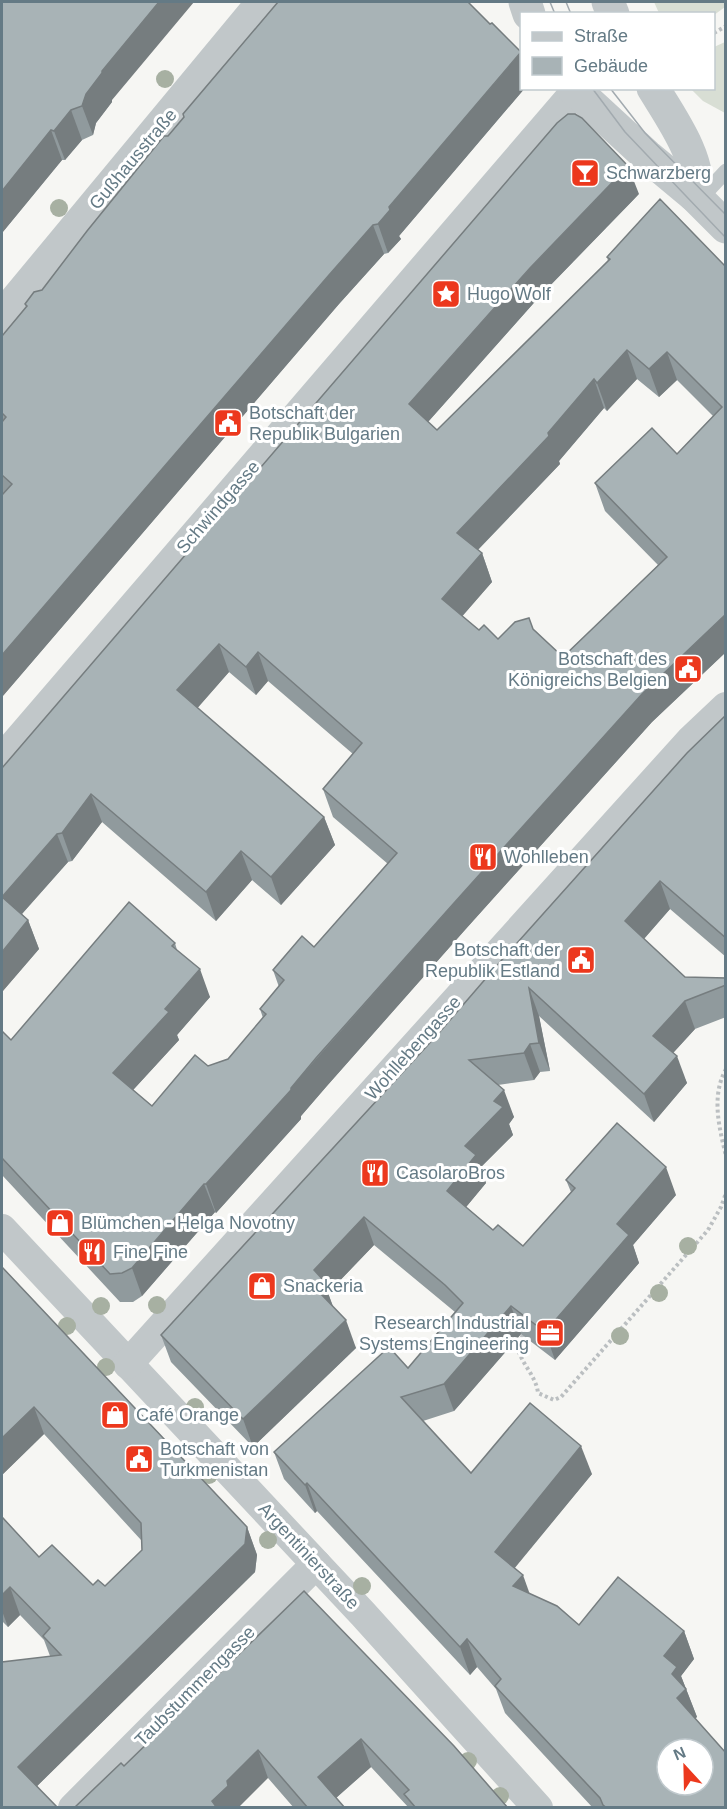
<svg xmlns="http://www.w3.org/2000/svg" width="727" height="1809" font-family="Helvetica,sans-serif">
<rect width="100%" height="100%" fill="#f6f6f3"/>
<!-- green -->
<g fill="#d8ded4">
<path d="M654,2H725V7L714,15L659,13Z"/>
<path d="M725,42V113L703,101L691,89L714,88V47Z"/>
</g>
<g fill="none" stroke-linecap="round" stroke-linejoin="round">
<!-- path -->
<g stroke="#bbbfc1" stroke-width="4" stroke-dasharray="3 3" stroke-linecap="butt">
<path d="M714,33L726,26"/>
<path d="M726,1069C711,1096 719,1127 726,1156"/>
<path d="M523,1335L517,1345C520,1363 536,1375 538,1393L554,1400L561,1397L708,1230L721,1207L726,1193"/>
</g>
<!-- service -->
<path stroke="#c1c7c9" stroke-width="15" d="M699,200L726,171"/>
<!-- minor -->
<g stroke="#c1c7c9" stroke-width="30">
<path d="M2,759L575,92"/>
<path d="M2,1229L363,1614L538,1808"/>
<path d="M128,1364L690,741L726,707"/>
<path d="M73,1808L316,1564"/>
</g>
<!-- tertiary -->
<g stroke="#c1c7c9" stroke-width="33">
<path d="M525,2L529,14"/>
<path d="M608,2L613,14"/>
<path d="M573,88L647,156L695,196L726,227"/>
<path d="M653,88C670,116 704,163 695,196"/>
<path d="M2,317L263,2"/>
</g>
<!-- tram -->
<g stroke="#a2aaaf" stroke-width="1.5">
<path d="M550,2L555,14"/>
<path d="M566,2L571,14"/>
<path d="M592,88L625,132L726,238"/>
<path d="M610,88L645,133L726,215"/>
</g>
</g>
<!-- trees -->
<g fill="#a7b0a2">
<circle cx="165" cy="79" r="9"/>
<circle cx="59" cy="208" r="9"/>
<circle cx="688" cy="1246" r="9"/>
<circle cx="659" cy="1293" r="9"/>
<circle cx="157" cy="1305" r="9"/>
<circle cx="101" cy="1306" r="9"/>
<circle cx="67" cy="1326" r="9"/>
<circle cx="620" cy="1336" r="9"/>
<circle cx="106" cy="1367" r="9"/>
<circle cx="195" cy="1407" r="9"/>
<circle cx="209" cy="1475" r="9"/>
<circle cx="268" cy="1540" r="9"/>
<circle cx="362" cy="1586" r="9"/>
<circle cx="468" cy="1761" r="9"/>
<circle cx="500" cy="1796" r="9"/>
</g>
<!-- wall -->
<g fill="#909a9d" fill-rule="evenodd">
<path d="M2,2L112,100V102L96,123L93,135L82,140L65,160H62L2,233Z"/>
<path d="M522,88H525L399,236L401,239L388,253L384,254L339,304L2,697V336L26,307L25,304L42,290L168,136Z"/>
<path d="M639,194L540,296L428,422L437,430L608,261L607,257L726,267V652L652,722L464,931L326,1087L301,1116V1119L216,1213L215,1212L142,1296L133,1302H120L2,1175V1031L11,1040L175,943L177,950L210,997L177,1035L179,1040L133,1090L152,1106L208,1066L228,1059L263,1018L260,1009L279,987L273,970L314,947L388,864L333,817L323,789L353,754L268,681L256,695L229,672L197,708L324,817L335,845L281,905L252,880L216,921L102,822L72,861L68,862L22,914L28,920L39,949L2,992V768ZM637,379L659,397L677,380L713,416L677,454L595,483L605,511L658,565L563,657L533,629L498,639L479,630L462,616L492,582L482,553L478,550L560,464L559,461L604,408L607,411Z"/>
<path d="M726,715V957L670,909L644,939L685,977L726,978V1017L695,1029L673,1053L687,1083L654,1122L539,1016L550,1071L540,1072L534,1080L498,1085L514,1117L509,1124L513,1135L480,1168L486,1183L466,1207L493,1230L523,1246L571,1192L566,1180L676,1195L633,1245L639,1263L555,1360L521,1334L454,1411L423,1421L471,1473L592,1474L514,1568L529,1593L579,1625L684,1631L694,1659L681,1676L697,1717L695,1718L726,1808H593L505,1713L496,1689L477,1667L470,1675L317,1511L315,1513L284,1479L274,1452L408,1368L455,1312L374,1245L328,1293L333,1307L356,1348L253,1447L171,1362L161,1335L438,1034Z"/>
<path d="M2,1267L247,1527L257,1555L255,1572L37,1786L2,1808L50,1656L44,1640L20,1615L8,1627L2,1621V1517L39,1557L93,1585L105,1586L142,1550L141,1540L44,1434L2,1475Z"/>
<path d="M304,1591L508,1808H409L371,1767L336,1798L345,1808H294L268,1778L124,1766Z"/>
</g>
<!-- shaded-wall -->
<g fill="#767d7f">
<path d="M159,2H194L112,100V102L96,123L93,135L82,106L86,94L102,71Z"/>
<path d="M521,52L522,88H525L399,236L401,239L388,253L378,224L389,207Z"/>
<path d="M71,110L82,140L65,160L54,131Z"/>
<path d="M51,130L62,160L2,233V191Z"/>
<path d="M628,166L639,194L540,296L419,432L409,404L530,268Z"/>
<path d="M373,225L384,254L339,304L2,697V655L329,275Z"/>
<path d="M627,350L637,379L607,411L597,383Z"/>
<path d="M667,352L677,380L659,397L649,369Z"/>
<path d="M594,379L604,408L559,461L560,464L467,561L457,533L548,433Z"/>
<path d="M482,553L492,582L453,627L442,599Z"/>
<path d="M726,614V652L652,722L464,931L326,1087L301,1116V1119L216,1213L206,1184L454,903L642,694Z"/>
<path d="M219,644L229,672L188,719L177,690Z"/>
<path d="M258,652L268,681L256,695L246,667Z"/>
<path d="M91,794L102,822L72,861L62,833Z"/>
<path d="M324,817L335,845L281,905L271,877Z"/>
<path d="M57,834L68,862L12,925L2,897Z"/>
<path d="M241,851L252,880L216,921L206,892Z"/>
<path d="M660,881L670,909L635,949L625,921Z"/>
<path d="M28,920L39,949L2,992V952Z"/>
<path d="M200,969L210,997L177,1035L179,1040L123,1101L113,1073L165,1009Z"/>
<path d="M529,988L539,1016L550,1071L539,1043Z"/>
<path d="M685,1001L695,1029L663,1064L653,1036Z"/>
<path d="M530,1044L540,1072L534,1080L524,1053Z"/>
<path d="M677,1056L687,1083L654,1122L644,1094Z"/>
<path d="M504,1090L514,1117L509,1124L513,1135L480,1168L486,1183L457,1218L447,1191L465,1146L494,1101Z"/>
<path d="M666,1167L676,1195L633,1245L639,1263L555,1360L545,1332L617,1224Z"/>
<path d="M204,1184L215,1212L142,1296L132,1268Z"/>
<path d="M364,1217L374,1245L328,1293L334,1309L317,1290L314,1270Z"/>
<path d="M511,1306L521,1334L454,1411L444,1384Z"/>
<path d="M346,1320L356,1348L253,1447L243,1419Z"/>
<path d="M34,1407L44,1434L2,1475V1438Z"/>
<path d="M581,1446L592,1474L505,1580L495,1552Z"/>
<path d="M307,1483L317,1511L315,1513L305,1485Z"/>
<path d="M247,1527L257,1555L255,1572L28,1795L18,1767Z"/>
<path d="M523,1575L533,1603L513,1586Z"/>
<path d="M10,1587L20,1615L8,1627L2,1611V1595Z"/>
<path d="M684,1631L694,1659L681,1676L697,1717L687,1726L677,1698L664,1656Z"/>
<path d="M467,1639L477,1667L470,1675L460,1647Z"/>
<path d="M361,1739L371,1767L328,1805L318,1777Z"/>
<path d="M258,1750L268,1778L238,1808H214L212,1801L227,1781Z"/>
</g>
<!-- building -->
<g fill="#a8b3b6" stroke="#767d7f" stroke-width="1.5" fill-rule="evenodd">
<path d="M2,2H159L102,71V73L86,94L82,106L71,110L54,131L51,130L2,191Z"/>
<path d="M278,2H468L490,24L492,23L521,52L389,207L390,210L378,224L373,225L329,275L2,655V495L12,484L2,475V422L6,417L2,413V336L27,306L25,304L34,292L42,290L87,231L164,136H168L184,117L183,114Z"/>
<path d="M568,114H575L582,118L628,166L530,268L409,404L437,430L610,259L607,257L660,199L726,267V614L642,694L454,903L316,1058L291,1088V1090L206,1184H204L132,1268L122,1273L110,1274L2,1158V1031L11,1040L129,902L175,943L172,946L200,969L165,1009L169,1012L113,1073L152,1106L195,1055L208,1066L228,1059L266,1014L260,1009L284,980L273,970L302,936L314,947L397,853L323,789L362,743L258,652L246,667L219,644L177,690L324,817L271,877L241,851L206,892L91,794L62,833L57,834L2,897L28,920L2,952V768L557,123ZM627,350L649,369L667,352L722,407L677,454L652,428L595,483L667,557L563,657L533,629L529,618L515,622L498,639L484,625L479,630L442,599L482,553L457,533L549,436L548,433L594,379L597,383Z"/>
<path d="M726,715V938L660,881L625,921L685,977L726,978V985L685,1001L653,1036L677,1056L644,1094L529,988L539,1043L530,1044L524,1053L469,1060L504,1090L494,1101L503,1107L465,1146L476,1155L447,1191L493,1230L498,1225L523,1246L575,1188L566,1180L617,1123L666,1167L617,1224L629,1235L545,1332L511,1306L444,1384L401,1397L471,1473L530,1403L581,1446L495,1552L523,1575L513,1586L557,1606L579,1625L618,1577L684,1631L664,1656L677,1667L672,1674L686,1689L677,1698L726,1753V1808H607L603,1805L600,1798L495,1686L501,1679L467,1639L460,1647L307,1483L305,1485L274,1452L389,1347L408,1368L463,1303L445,1285L364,1217L314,1270L324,1281L317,1290L346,1320L243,1419L161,1335L438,1034L500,962L687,753ZM667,1749H703V1785H667Z"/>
<path d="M2,1267L247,1527L245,1544L18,1767L58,1808H2V1662L61,1655L43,1636L50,1628L10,1587L2,1595V1517L39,1557L52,1545L93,1585L98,1580L105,1586L142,1550L141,1523L34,1407L2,1438Z"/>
<path d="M304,1591L454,1746L508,1808H416L404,1794L409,1790L361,1739L318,1777L345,1808H308L258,1750L227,1781L228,1786L212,1801L217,1808H74L121,1763L124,1766Z"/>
</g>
<!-- icons -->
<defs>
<g id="bar-square" transform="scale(1.5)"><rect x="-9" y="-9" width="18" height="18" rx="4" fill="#ec381d" stroke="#fff"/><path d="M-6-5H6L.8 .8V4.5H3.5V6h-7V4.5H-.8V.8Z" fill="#fff"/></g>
<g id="sight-square" transform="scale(1.5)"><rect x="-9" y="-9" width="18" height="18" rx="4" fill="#ec381d" stroke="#fff"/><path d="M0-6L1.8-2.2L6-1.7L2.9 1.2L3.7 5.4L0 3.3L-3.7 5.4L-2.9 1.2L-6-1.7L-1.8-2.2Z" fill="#fff"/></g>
<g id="civic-square" transform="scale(1.5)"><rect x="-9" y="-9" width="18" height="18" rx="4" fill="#ec381d" stroke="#fff"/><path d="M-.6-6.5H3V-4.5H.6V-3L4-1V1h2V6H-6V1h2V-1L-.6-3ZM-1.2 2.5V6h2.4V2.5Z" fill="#fff"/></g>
<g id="restaurant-square" transform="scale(1.5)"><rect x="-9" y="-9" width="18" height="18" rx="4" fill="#ec381d" stroke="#fff"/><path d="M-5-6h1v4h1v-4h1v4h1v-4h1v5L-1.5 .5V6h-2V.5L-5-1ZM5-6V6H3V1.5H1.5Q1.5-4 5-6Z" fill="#fff"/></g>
<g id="shop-square" transform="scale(1.5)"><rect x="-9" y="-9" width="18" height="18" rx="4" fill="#ec381d" stroke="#fff"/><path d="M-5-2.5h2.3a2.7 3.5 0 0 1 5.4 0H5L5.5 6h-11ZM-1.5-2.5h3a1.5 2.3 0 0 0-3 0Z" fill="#fff"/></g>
<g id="office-square" transform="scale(1.5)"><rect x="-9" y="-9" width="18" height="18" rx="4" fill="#ec381d" stroke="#fff"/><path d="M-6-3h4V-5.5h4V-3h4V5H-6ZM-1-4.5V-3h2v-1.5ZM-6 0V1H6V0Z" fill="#fff"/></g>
</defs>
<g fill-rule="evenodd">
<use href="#bar-square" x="585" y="173"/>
<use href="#sight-square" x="446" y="294"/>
<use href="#civic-square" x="228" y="423"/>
<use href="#civic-square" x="688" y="669"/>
<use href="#restaurant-square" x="483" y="857"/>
<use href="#civic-square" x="581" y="960"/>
<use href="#restaurant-square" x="375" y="1173"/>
<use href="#shop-square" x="60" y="1223"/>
<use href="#restaurant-square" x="92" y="1252"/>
<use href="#shop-square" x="262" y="1286"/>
<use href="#office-square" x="550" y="1333"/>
<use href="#shop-square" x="115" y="1415"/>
<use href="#civic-square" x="139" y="1459"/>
</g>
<g text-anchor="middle" stroke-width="6" stroke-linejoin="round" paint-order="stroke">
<!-- street labels -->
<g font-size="18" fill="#647a85" stroke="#fff">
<text transform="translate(133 159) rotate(-50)" y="6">Gußhausstraße</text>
<text transform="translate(218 507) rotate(-49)" y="6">Schwindgasse</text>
<text transform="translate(413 1048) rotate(-48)" y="6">Wohllebengasse</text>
<text transform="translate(309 1556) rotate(47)" y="6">Argentinierstraße</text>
<text transform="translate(195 1686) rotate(-45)" y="6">Taubstummengasse</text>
</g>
<!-- poi labels -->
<g font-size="18" fill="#647a85" stroke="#fff" text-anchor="start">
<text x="606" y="179">Schwarzberg</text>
<text x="467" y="300">Hugo Wolf</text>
<text x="249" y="419">Botschaft der<tspan x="249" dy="21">Republik Bulgarien</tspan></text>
<text x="667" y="665" text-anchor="end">Botschaft des<tspan x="667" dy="21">Königreichs Belgien</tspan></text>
<text x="504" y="863">Wohlleben</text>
<text x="560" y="956" text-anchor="end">Botschaft der<tspan x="560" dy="21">Republik Estland</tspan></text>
<text x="396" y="1179">CasolaroBros</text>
<text x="81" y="1229">Blümchen - Helga Novotny</text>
<text x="113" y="1258">Fine Fine</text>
<text x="283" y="1292">Snackeria</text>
<text x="529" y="1329" text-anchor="end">Research Industrial<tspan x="529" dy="21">Systems Engineering</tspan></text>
<text x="136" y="1421">Café Orange</text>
<text x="160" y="1455">Botschaft von<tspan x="160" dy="21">Turkmenistan</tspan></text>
</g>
</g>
<!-- border -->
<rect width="727" height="1809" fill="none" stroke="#647a85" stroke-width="6"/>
<!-- legend -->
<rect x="520" y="12" width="195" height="78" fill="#ffffff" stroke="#c1cace" stroke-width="1.5"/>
<rect x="532" y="32" width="30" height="9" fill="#c1c7c9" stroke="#c1cace" stroke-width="1.5"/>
<text x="574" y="42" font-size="18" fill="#647a85">Straße</text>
<rect x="532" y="57" width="30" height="18" fill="#a8b3b6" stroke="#c1cace" stroke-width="1.5"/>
<text x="574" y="72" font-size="18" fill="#647a85">Gebäude</text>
<!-- north arrow -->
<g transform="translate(685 1767) rotate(338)"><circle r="28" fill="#ffffff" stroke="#c1cace" stroke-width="1.5"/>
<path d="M0-4.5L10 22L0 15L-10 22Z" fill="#ec381d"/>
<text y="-9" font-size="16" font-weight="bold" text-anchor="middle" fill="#647a85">N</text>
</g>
</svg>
